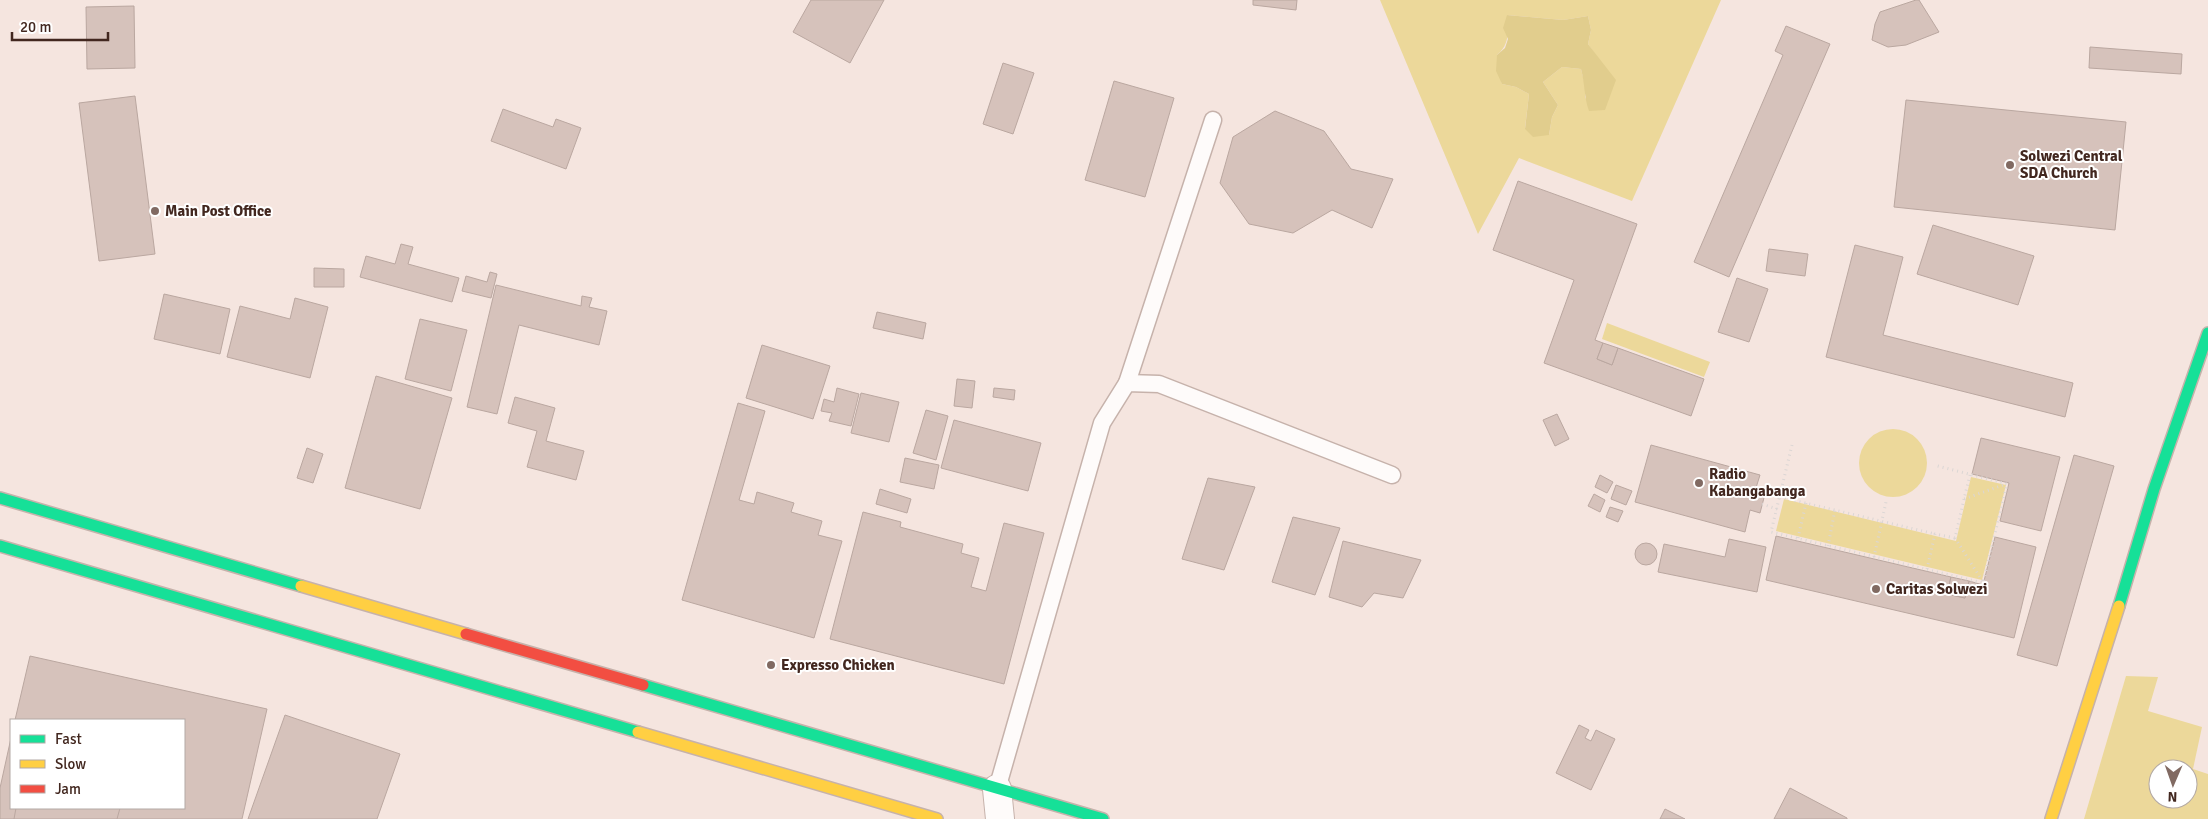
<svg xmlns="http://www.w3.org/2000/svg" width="2208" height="819" font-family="Signika,sans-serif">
<rect width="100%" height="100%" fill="#f5e5df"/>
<!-- green -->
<g fill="#ecd89a" fill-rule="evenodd">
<path d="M1380,0H1721L1632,201L1519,158L1478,234ZM1507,15L1563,20L1588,16L1591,30L1588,44L1600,61L1585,99V85L1581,69L1562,67L1543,82L1558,105L1552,117L1549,135L1525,128L1529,94L1516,87L1502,84L1497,55C1510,44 1508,32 1507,15Z"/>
<path d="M1607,323L1710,362L1704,377L1602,339Z"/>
<circle cx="1893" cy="463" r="34"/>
<path d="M1971,477L2006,485L1982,580L1776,531L1784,499L1956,541Z"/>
<path d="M2126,676L2158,677L2148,711L2202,727L2193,769L2208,774V819H2084ZM2158,769H2188V799H2158Z"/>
</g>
<!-- forest -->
<path fill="#e1cd8d" d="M1507,15L1563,20L1588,16L1591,30L1588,44L1616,80L1605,110L1589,111C1584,97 1585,84 1581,69L1562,67L1543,82L1558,105L1552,117L1549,135L1533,137L1525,129L1529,94L1516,87L1502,84L1496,71L1497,55L1505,48L1508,39L1503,28Z"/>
<!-- building -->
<g fill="#d6c2bb" stroke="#baa7a0">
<path d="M811,0H884L850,63L793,32Z"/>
<path d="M1253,0H1297L1296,10L1253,5Z"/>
<path d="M1916,0H1919L1939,32L1906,45L1888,47L1872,40L1875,24L1880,12Z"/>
<path d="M134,6L135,68L87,69L86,7Z"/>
<path d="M1786,26L1830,44L1729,277L1694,262L1783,55L1775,51Z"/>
<path d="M2090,47L2182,54L2181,74L2089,68Z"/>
<path d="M1003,63L1034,73L1013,134L983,124Z"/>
<path d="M1114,81L1174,98L1145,197L1085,180Z"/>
<path d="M135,96L155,254L99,261L79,103Z"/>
<path d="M1906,100L2126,122L2115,230L1894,207Z"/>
<path d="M503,109L553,127L556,119L581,128L566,169L491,141Z"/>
<path d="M1275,111L1324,131L1351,169L1393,179L1372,228L1332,210L1293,233L1249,224L1220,183L1233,137Z"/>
<path d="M1518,181L1637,224L1595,340L1603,343L1597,359L1612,365L1618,348L1704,379L1691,416L1544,363L1574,280L1493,250Z"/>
<path d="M1933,225L2034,256L2018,305L1917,274Z"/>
<path d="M401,244L413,247L408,264L459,278L452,302L360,277L366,256L395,264Z"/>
<path d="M1855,245L1903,257L1883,335L2073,383L2065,417L1826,357Z"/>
<path d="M1769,249L1808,254L1805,276L1766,271Z"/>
<path d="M314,268L344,269V287H314Z"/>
<path d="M490,272L497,274L491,298L462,291L466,276L487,282Z"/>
<path d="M1737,278L1768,289L1749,342L1718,332Z"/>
<path d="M496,285L581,306L582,296L592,298L589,307L607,311L599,345L519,325L497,414L467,407Z"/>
<path d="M164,294L230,309L220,354L154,339Z"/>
<path d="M295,298L328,307L310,378L227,357L240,306L290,319Z"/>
<path d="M877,312L926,323L923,339L873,328Z"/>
<path d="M420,319L467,330L451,391L405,379Z"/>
<path d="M1603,343L1618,348L1612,365L1597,359Z"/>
<path d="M762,345L830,366L813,419L746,398Z"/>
<path d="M376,376L452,398L420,509L345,488Z"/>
<path d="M957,379L975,381L972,408L954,406Z"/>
<path d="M837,388L859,394L851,426L829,421L832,413L821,411L824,399L834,402Z"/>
<path d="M994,388L1015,390L1014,400L993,397Z"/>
<path d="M861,393L899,402L889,442L851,433Z"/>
<path d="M515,397L555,408L546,441L584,451L576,480L527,467L537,431L508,423Z"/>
<path d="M738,403L765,411L739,500L754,504L757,492L794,503L791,512L822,521L818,535L842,541L814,638L682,600Z"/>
<path d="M926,410L948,416L936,460L913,453Z"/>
<path d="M1557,414L1569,439L1555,446L1543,420Z"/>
<path d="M954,420L1041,443L1028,491L941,468Z"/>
<path d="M1981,438L2060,457L2041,531L2000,521L2009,483L1972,474Z"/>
<path d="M1651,445L1760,475L1755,491L1765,494L1760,513L1750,510L1745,532L1635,502Z"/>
<path d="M307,448L323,454L313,483L297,478Z"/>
<path d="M2074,455L2114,466L2057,666L2017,655Z"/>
<path d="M905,458L939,465L934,489L900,482Z"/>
<path d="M1600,475L1613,482L1607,493L1595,487Z"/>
<path d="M1208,478L1255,487L1224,570L1182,559Z"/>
<path d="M1616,485L1632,491L1626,505L1611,499Z"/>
<path d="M880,489L911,499L907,513L876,504Z"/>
<path d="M1594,494L1605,500L1600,512L1588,506Z"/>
<path d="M1610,507L1623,511L1618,522L1606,517Z"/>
<path d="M863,512L901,522L900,527L963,544L961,553L979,558L971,587L986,591L1004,523L1044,533L1004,684L830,639Z"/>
<path d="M1293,517L1340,528L1315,595L1272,582Z"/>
<path d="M1776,536L1951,577L1947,594L1965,598L1969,581L1983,585L1995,537L2036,547L2014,638L1766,580Z"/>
<path d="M1729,539L1766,547L1757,592L1658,572L1664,544L1725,557Z"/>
<path d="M1343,541L1421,560L1403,598L1374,593L1362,607L1329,597Z"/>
<circle cx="1646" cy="554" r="11"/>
<path d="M1951,577L1969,581L1965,598L1947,594Z"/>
<path d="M30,656L267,709L242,819H0V788L11,738V808H184V720H15Z"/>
<path d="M285,715L400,754L377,819H248Z"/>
<path d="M1579,725L1589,730L1585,738L1591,741L1596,730L1615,739L1591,790L1556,773Z"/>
<path d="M1790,788L1847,818V819H1774Z"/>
<path d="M16,808H120L117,819H14Z"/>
<path d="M1665,809L1685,819H1660Z"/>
</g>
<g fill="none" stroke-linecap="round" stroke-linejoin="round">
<!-- lane casing -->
<g stroke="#c6b2ab" stroke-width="19">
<g id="lane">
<path d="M1127,383L1213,120"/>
<path d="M997,789L1102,423L1127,383L1159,384L1392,475"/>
</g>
</g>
<!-- street casing -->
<g stroke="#c6b2ab" stroke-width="30">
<path id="street" d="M997,789L1000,819"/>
</g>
<!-- fast casing -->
<g stroke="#c6b2ab" stroke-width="14">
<g id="fast">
<path d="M0,498L301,586"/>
<path d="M0,546L638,732"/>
<path d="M2119,606L2154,489L2208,333"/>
<path d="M643,685L1103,819"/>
</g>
</g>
<!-- slow casing -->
<g stroke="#c6b2ab" stroke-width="14">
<g id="slow">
<path d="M301,586L466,634"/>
<path d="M638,732L937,819"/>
<path d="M2051,819L2119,606"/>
</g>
</g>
<!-- jam casing -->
<g stroke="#c6b2ab" stroke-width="14">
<path id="jam" d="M466,634L643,685"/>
</g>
<!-- path -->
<g stroke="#dbd6d4" stroke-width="3" stroke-dasharray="1 4" stroke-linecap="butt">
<path d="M1792,445L1771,532L1983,583L2007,484L1934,465"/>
<path d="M1970,475L1964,499L2006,484"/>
<path d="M1780,497L1935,534"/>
<path d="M1964,499L1955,538L1983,582"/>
<path d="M1762,504L1777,509"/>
<path d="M1798,538L1806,503"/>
<path d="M1828,546L1835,510"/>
<path d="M1874,557L1886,502"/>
<path d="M1927,569L1935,534L1955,538"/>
</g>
<!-- lane -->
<use href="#lane" stroke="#fefbfa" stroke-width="16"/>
<!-- street -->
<use href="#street" stroke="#fefbfa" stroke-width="28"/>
<!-- fast -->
<use href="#fast" stroke="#16e098" stroke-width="11"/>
<!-- slow -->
<use href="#slow" stroke="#ffcf43" stroke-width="11"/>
<!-- jam -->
<use href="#jam" stroke="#f24e42" stroke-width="11"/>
</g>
<!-- markers -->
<g fill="#816a62" stroke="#fff" stroke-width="2">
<circle cx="2010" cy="165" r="5"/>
<circle cx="155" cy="211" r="5"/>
<circle cx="1699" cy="483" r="5"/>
<circle cx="1876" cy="589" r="5"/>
<circle cx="771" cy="665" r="5"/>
</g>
<g text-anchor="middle" stroke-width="4" stroke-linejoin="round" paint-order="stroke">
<!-- poi labels -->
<g font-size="15" font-weight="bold" fill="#42271f" stroke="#fff" text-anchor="start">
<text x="2020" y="161">Solwezi Central<tspan x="2020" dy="17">SDA Church</tspan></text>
<text x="165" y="216">Main Post Office</text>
<text x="1709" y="479">Radio<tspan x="1709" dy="17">Kabangabanga</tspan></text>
<text x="1886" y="594">Caritas Solwezi</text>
<text x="781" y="670">Expresso Chicken</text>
</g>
</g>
<!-- legend -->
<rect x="10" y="719" width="175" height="90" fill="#ffffff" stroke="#b3a9a5"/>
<rect x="20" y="735" width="25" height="8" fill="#16e098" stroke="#b3a9a5"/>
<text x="55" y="744" font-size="15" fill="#42271f">Fast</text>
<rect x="20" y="760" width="25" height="8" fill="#ffcf43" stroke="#b3a9a5"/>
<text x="55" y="769" font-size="15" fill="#42271f">Slow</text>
<rect x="20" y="785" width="25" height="8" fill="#f24e42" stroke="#b3a9a5"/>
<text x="55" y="794" font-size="15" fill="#42271f">Jam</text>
<!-- north arrow -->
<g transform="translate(2173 784) rotate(182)"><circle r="24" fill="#ffffff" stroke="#b3a9a5"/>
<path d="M0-4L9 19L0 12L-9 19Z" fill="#816a62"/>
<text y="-8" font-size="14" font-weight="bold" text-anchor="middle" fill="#42271f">N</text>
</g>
<!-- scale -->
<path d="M12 32v8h96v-8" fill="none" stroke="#42271f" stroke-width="2.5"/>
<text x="20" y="32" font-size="15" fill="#42271f" stroke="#ffffff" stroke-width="4" paint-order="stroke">20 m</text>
</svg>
